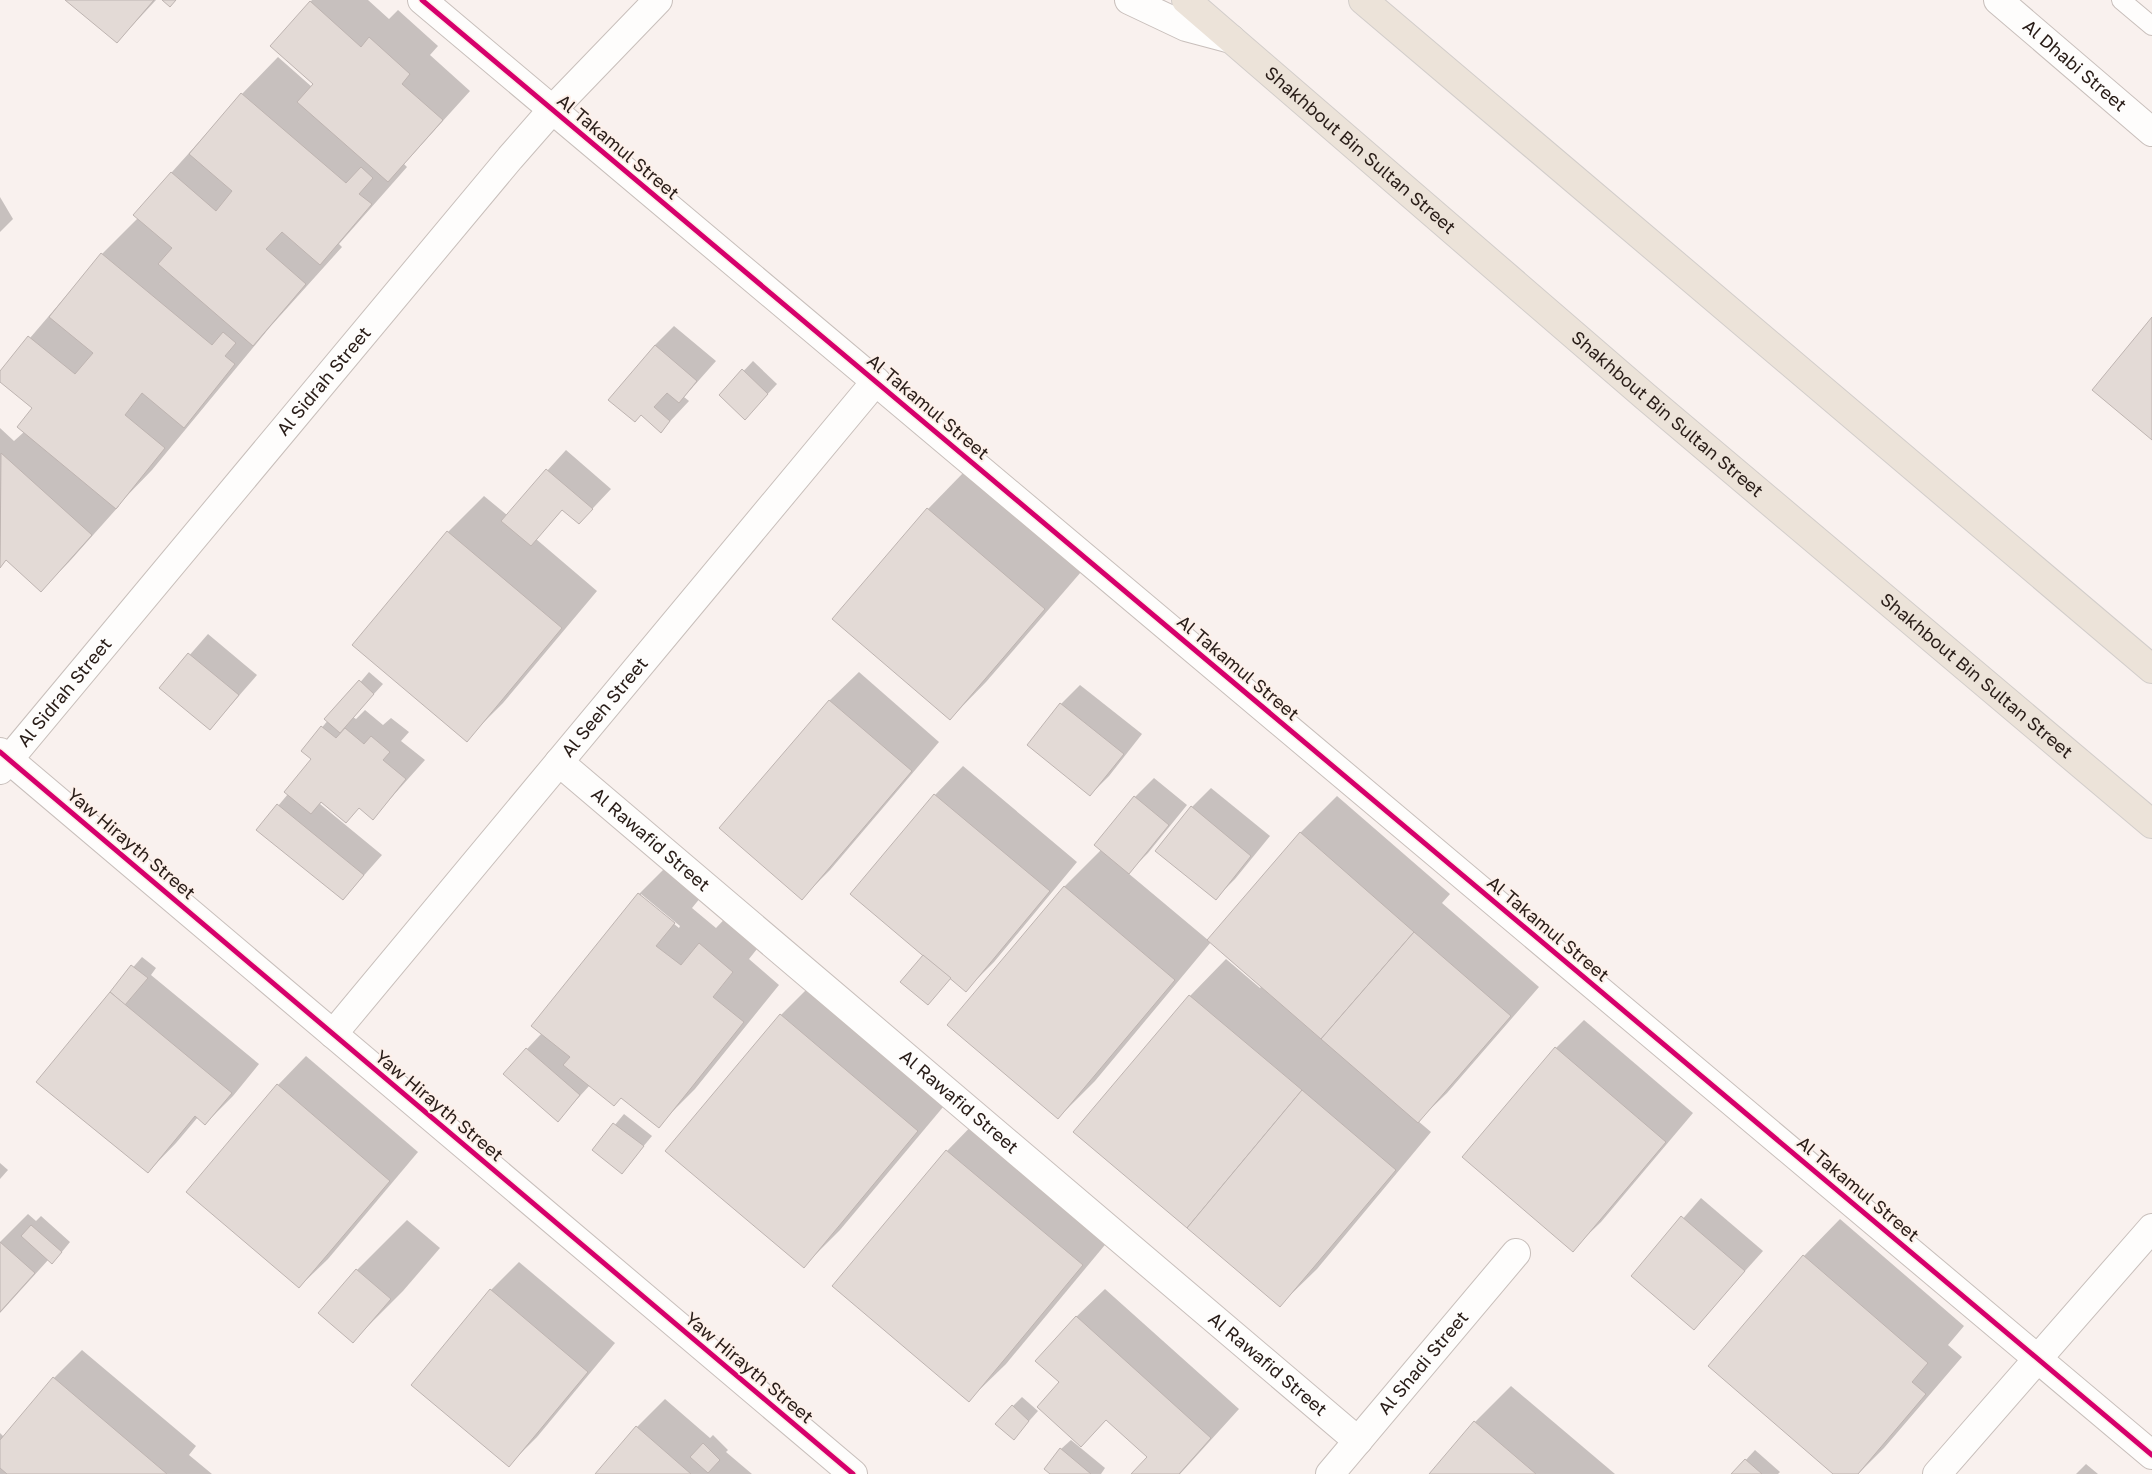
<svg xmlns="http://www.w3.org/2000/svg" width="2152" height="1474" font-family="'Golos Text',sans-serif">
<rect width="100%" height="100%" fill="#f9f1ee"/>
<!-- shadow -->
<g fill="#0003" fill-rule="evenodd">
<path d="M67,0H156L117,42Z"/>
<path d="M312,0H368L389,19L398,10L438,46L430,55L470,91L404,164L407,167L339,244L342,247L270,327L152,470L118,505L119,506L69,562L41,590L7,559L0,567V428L14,441L24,432L34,408L0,381V373L102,254L138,218L135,215L172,172L242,94L278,57L312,87L315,84L272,46Z"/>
<path d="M0,197L13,219L0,232Z"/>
<path d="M674,326L716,361L684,397L689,401L661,431L641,414L655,345Z"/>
<path d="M753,361L777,384L754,409L721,395Z"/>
<path d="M566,450L611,489L579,523L563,509L536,539L597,591L503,703L466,740L448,532L484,496L507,515Z"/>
<path d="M964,472L1081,572L986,682L950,719L928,509Z"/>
<path d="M208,634L257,675L210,729L161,688Z"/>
<path d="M369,672L383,684L353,717L356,719L365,710L383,725L391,718L409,732L401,741L425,760L373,818L360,807L346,821L322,801L320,804L382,855L343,899L258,830L288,794L312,759L302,751Z"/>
<path d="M859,672L939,742L830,870L802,898L720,828L830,700Z"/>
<path d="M1080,685L1142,734L1109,776L1090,795L1061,704Z"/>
<path d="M963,766L1077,862L994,962L966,990L951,978L928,1003L924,955L935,795Z"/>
<path d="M1154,778L1187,805L1148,853L1128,873L1208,940L1300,833L1337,796L1450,894L1442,903L1539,987L1447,1093L1418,1121L1431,1132L1317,1269L1280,1305L1075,1132L1190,996L1226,959L1260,988L1262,986L1211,942L1095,1081L1058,1118L1064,887L1101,850L1096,845L1135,797Z"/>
<path d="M1211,788L1270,836L1235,879L1216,898L1192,807Z"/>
<path d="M676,857L710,886L692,908L716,928L736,907L769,934L749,959L779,985L695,1089L658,1126L622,1097L590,1085L558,1120L527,1049L542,1033L533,1026L639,894ZM641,894L680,926L679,928L641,897Z"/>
<path d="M142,957L156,968L151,975L259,1064L233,1096L205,1124L198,1117L176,1143L148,1172L111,993Z"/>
<path d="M818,978L954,1094L840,1230L804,1266L667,1151L781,1015Z"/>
<path d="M1584,1020L1693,1113L1601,1222L1572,1250L1556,1048Z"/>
<path d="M306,1056L418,1152L328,1259L299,1287L188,1192L278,1085Z"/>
<path d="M624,1114L652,1136L622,1172L594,1150Z"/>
<path d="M983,1114L1119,1228L1006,1364L969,1400L947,1151Z"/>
<path d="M0,1163L8,1170L0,1179Z"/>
<path d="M1701,1198L1763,1251L1694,1328L1633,1276Z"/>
<path d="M28,1214L36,1221L41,1216L70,1242L61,1253L49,1259L0,1313V1242Z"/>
<path d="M1840,1219L1964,1326L1948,1345L1962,1357L1884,1448L1858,1474H1835L1804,1256Z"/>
<path d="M407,1220L440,1248L403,1291L353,1341L320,1313L357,1270Z"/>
<path d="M519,1262L615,1343L537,1437L509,1465L491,1290Z"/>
<path d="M1105,1289L1239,1409L1180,1474H1133L1149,1457L1107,1419L1081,1446L1076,1317Z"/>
<path d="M82,1350L196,1446L189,1455L212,1474H0V1433L4,1437L54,1378Z"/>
<path d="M1511,1386L1615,1474H1431L1475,1422Z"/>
<path d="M1022,1397L1038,1411L1014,1438L1013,1406Z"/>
<path d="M665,1399L710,1438L713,1435L728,1450L726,1452L752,1474H597L637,1427Z"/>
<path d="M1071,1440L1105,1468L1101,1474H1052L1061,1449Z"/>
<path d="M1755,1450L1780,1472L1778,1474H1733Z"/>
<path d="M2086,1464L2098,1474H2076Z"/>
</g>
<!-- building -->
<g fill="#e3dad6" stroke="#beb4b1">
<path d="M65,0H154L117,43Z"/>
<path d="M162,0H176L170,7Z"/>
<path d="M310,1L361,47L369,37L410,74L402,84L443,120L388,182L297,102L313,84L270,46Z"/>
<path d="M241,93L346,183L361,167L373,178L359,194L372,204L320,265L282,232L266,249L306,284L253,346L158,264L172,248L133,215L171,172L216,211L232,191L189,154Z"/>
<path d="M101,253L212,345L223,332L236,343L225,356L235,364L184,428L142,393L125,415L165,448L116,509L17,427L32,408L0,382V371L28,336L75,374L93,353L49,317Z"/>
<path d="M2152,317V440L2092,390Z"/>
<path d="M655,345L697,381L679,403L667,393L654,407L670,421L661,433L641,415L635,422L608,400Z"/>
<path d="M742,369L768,394L745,420L719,395Z"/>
<path d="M1,453L92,535L41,592L6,560L0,568Z"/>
<path d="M546,469L593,509L579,524L562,510L531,546L501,521Z"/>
<path d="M927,508L1045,609L950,720L832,619Z"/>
<path d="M447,531L562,628L467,742L352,645Z"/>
<path d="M188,653L239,695L210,730L159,688Z"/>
<path d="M359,680L374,694L340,733L324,719Z"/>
<path d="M829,700L912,771L802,900L719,828Z"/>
<path d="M1060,703L1124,754L1090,796L1027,745Z"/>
<path d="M321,726L336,738L345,728L364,744L371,736L390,752L383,760L406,779L373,820L359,808L346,823L321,802L311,814L284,792L311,759L301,751Z"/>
<path d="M934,794L1050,891L966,992L850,894Z"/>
<path d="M1134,796L1169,825L1129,874L1094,845Z"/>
<path d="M277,804L364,875L343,900L256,830Z"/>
<path d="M1191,806L1251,856L1216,900L1155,851Z"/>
<path d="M1300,832L1414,932L1321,1039L1207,940Z"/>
<path d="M1064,886L1175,980L1058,1119L947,1025Z"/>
<path d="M638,893L675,923L656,946L681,965L699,943L733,972L713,997L744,1022L659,1128L621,1098L614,1106L563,1065L570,1057L531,1026Z"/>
<path d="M1414,932L1511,1016L1418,1123L1321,1039Z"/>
<path d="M923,955L951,978L928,1005L900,982Z"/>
<path d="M131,965L148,978L125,1005L110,992Z"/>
<path d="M110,992L232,1093L205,1125L195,1116L148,1173L36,1082Z"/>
<path d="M1189,995L1302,1090L1187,1228L1073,1132Z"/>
<path d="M780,1014L918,1131L804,1268L665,1151Z"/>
<path d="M1555,1047L1666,1142L1573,1252L1462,1157Z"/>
<path d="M526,1048L580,1095L558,1122L503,1074Z"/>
<path d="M277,1084L390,1181L299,1288L186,1192Z"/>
<path d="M1302,1090L1396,1170L1280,1307L1187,1228Z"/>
<path d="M613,1123L644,1146L622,1174L592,1150Z"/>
<path d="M946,1150L1083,1265L969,1402L832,1286Z"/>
<path d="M1681,1216L1745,1271L1694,1330L1631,1276Z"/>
<path d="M31,1225L62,1252L52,1264L21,1236Z"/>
<path d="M0,1242L35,1273L0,1312Z"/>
<path d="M1803,1255L1928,1363L1912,1382L1926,1394L1858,1474H1833L1708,1366Z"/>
<path d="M356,1269L391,1299L353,1343L318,1313Z"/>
<path d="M490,1289L588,1372L509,1467L411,1385Z"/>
<path d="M1076,1316L1211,1438L1179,1474H1131L1147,1457L1106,1420L1081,1447L1037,1407L1059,1382L1035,1361Z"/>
<path d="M53,1377L167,1474H7L0,1468V1440Z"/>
<path d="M1012,1405L1029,1421L1014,1440L995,1424Z"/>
<path d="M1474,1421L1536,1474H1429Z"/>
<path d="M636,1426L691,1474H595Z"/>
<path d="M703,1443L720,1460L708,1473L690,1457Z"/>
<path d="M1060,1448L1091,1474H1050L1044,1469Z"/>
<path d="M1745,1459L1762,1474H1731Z"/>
</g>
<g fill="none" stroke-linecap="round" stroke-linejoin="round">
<!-- service casing -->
<g stroke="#c8bfbb" stroke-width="20">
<path id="service" d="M2121,0L2152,26"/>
</g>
<!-- minor casing -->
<g stroke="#c8bfbb" stroke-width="30">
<g id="minor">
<path d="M422,0L2152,1455"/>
<path d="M1129,0L1186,27L1231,39"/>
<path id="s1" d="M1998,0L2152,132"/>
<path d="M0,752L853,1474"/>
<path id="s2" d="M559,762L1358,1441"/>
<path id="s3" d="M0,770L510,158L552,110L658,0"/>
<path id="s4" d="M333,1034L876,381"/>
<path id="s5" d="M1330,1474L1516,1253"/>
<path d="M1937,1474L2152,1228"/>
</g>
</g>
<!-- primary casing -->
<g stroke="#d2cdca" stroke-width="30">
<g id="primary">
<path id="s6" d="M1186,0L1646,397L2152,824"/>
<path d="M1363,0L2152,669"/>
</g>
</g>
<!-- service -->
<use href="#service" stroke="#fefdfc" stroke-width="18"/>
<!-- minor -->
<use href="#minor" stroke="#fefdfc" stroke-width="28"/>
<!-- primary -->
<use href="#primary" stroke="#ece3d9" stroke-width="28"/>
<!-- cycleway casing -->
<g stroke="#fdf0ea" stroke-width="8">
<g id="cycleway">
<path d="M422,0L2152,1455"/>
<path d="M0,752L853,1474"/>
</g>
</g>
<!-- cycleway -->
<use href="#cycleway" stroke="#d6006c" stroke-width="5"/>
</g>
<g text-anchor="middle" stroke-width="4" stroke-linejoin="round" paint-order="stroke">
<!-- street labels -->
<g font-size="18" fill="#281c17" stroke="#fdf0ea">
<text dy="6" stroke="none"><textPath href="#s1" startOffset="101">Al Dhabi Street</textPath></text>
<text transform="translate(618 147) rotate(40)" y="6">Al Takamul Street</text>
<text dy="6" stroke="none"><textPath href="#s6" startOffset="230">Shakhbout Bin Sultan Street</textPath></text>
<text dy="6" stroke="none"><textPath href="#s3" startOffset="506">Al Sidrah Street</textPath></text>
<text transform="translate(928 407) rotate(40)" y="6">Al Takamul Street</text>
<text dy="6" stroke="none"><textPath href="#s6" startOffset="635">Shakhbout Bin Sultan Street</textPath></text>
<text transform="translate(1238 668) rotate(40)" y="6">Al Takamul Street</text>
<text dy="6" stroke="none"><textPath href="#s6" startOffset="1040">Shakhbout Bin Sultan Street</textPath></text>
<text dy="6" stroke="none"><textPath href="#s3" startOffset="101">Al Sidrah Street</textPath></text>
<text dy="6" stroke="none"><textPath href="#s4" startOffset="425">Al Seeh Street</textPath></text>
<text dy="6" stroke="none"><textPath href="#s2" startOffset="120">Al Rawafid Street</textPath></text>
<text transform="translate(131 844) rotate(40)" y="6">Yaw Hirayth Street</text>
<text transform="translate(1548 929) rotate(40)" y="6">Al Takamul Street</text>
<text dy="6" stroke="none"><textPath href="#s2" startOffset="525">Al Rawafid Street</textPath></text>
<text transform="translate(439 1106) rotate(40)" y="6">Yaw Hirayth Street</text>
<text transform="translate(1858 1189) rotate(40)" y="6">Al Takamul Street</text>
<text dy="6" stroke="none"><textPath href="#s2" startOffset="930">Al Rawafid Street</textPath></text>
<text dy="6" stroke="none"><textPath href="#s5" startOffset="145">Al Shadi Street</textPath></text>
<text transform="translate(749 1368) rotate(40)" y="6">Yaw Hirayth Street</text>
</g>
</g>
</svg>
